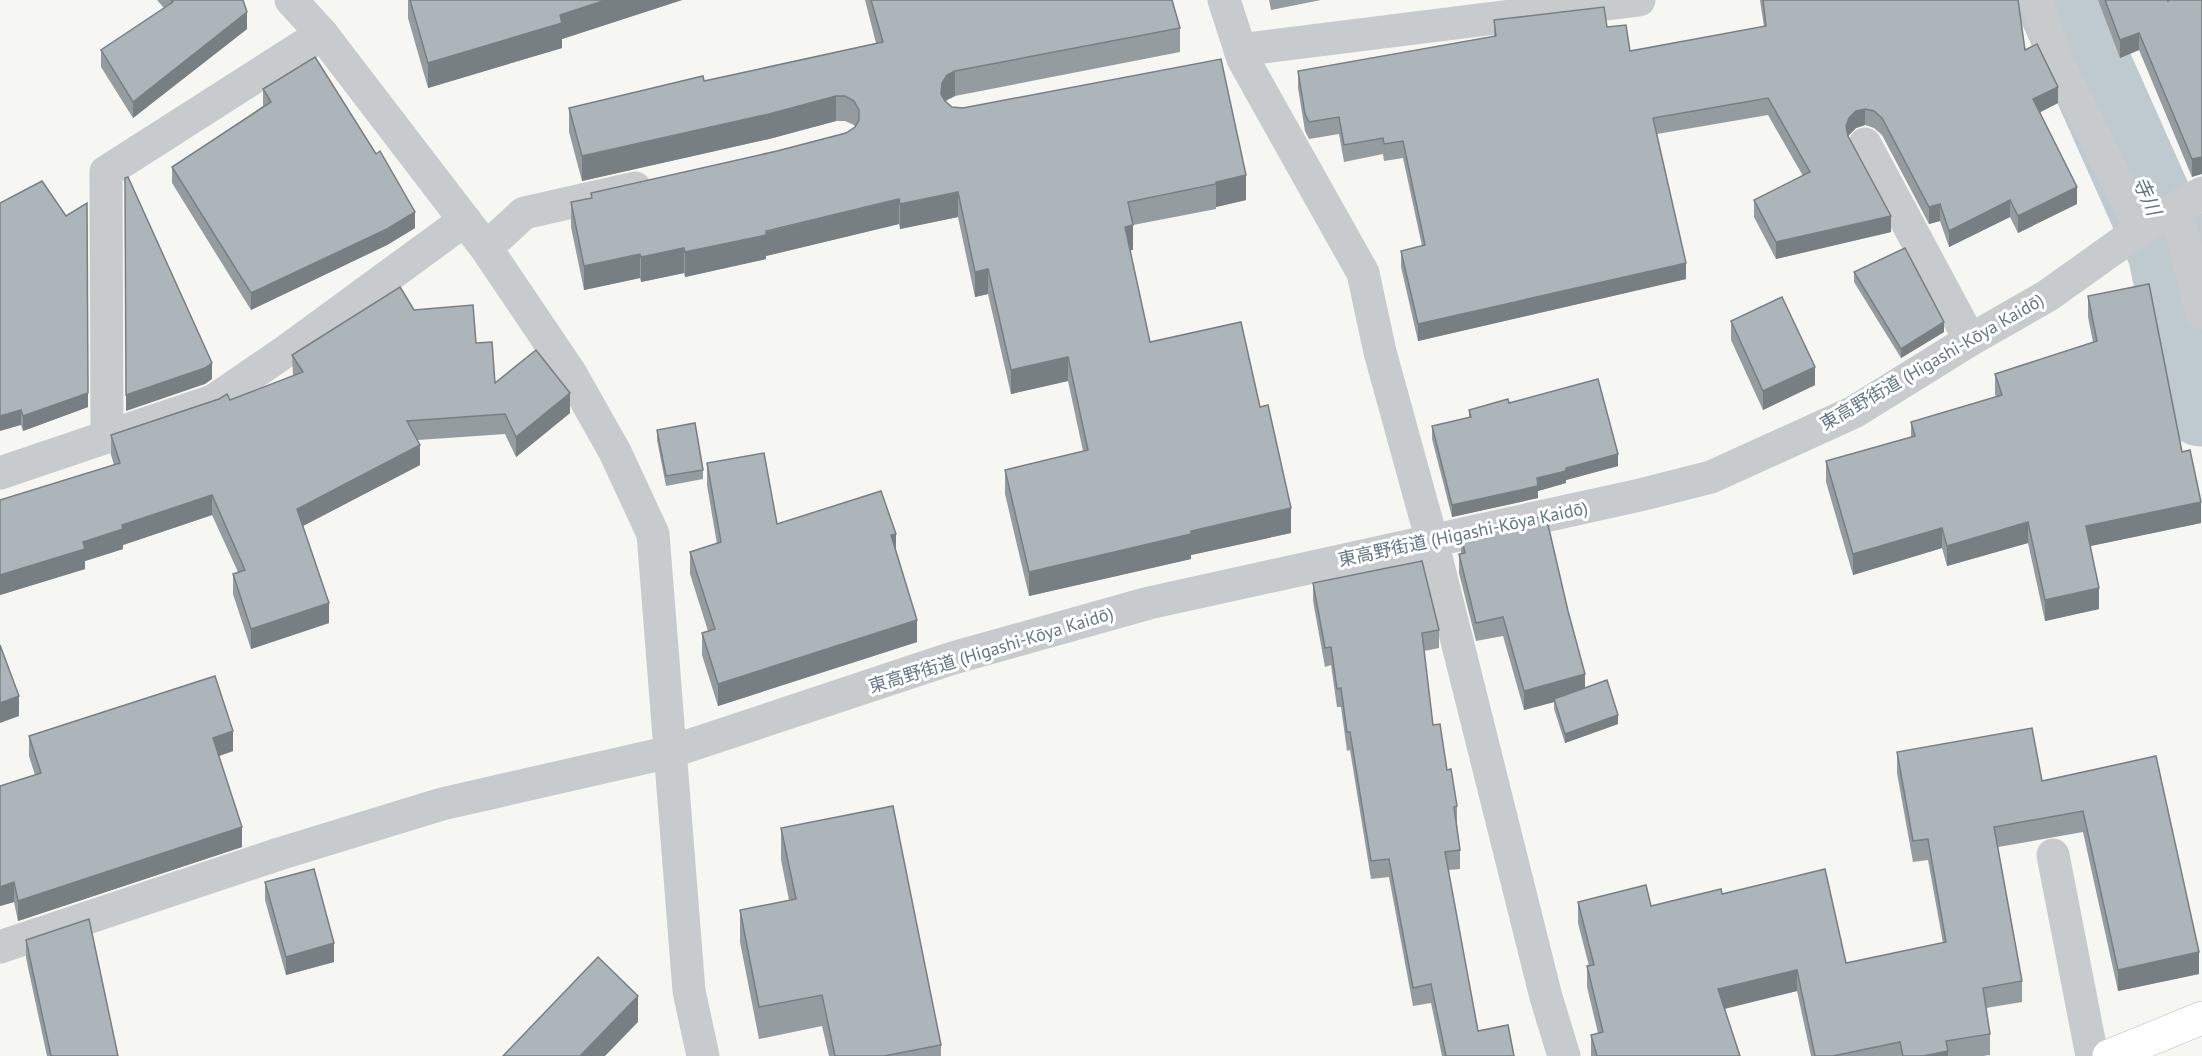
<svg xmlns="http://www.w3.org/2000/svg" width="2202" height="1056" font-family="'PT Sans','Noto Sans JP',sans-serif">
<rect width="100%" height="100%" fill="#f6f6f2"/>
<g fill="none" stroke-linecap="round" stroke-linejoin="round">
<!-- river -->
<path stroke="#becacf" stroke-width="87" d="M2059,0L2171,251L2202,403"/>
<!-- highway casing -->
<g stroke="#b7bbbe" stroke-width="34">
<path id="highway" d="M2109,1056L2202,1018"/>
</g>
<!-- minor -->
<g stroke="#c8cbce" stroke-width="33">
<path d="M291,0L322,34L486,248L571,374L615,452L653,534L689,991L703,1056"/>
<path d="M1224,0L1243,59L1363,273L1380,352L1432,541L1546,997L1564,1056"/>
<path d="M2036,0L2056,58L2141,229"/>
<path d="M1240,50L1639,0"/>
<path d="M1865,144L1970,340"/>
<path d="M2176,209L2202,313"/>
<path d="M486,248L524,213L635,188"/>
<path d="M107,437L106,172L322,34"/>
<path d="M0,473L213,401L286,351L465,220"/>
<path d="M2053,855L2092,1056"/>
<path d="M0,947L279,854L442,804L670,752L953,658L1149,603L1640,495L1711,477L1854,412L1970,340L2047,296L2141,229L2202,193"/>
</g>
<!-- highway -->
<use href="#highway" stroke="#fff" stroke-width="33"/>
</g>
<!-- wall -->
<g fill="#949ca0">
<path d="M157,0H243L247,29L133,118L101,67V50L164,8Z"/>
<path d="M408,0H682L562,39V48L428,88L408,18Z"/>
<path d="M865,0H1172L1180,28V52L955,96L947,100L945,102L952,107L963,108L1221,59L1246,200L1216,207V209L1133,225V250H1130L1150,342L1260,407L1291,533L1191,555V559L1029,596L1005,494V470L1083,451L1068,381L1011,394L988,294L975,297L958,217L900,229L899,224L766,256V259L685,277L684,273L641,282L640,278L584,290L571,227V202L591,198V193L777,151L846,133L855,127L854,125L845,121H836L769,139L582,181L569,132V108L704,81L876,43Z"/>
<path d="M1269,0H1321L1271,10Z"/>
<path d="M1760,0H2018L2025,50L2058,103L2040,112L2077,204L2018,233L2010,217L1949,247L1940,221L1929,224L1882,135L1874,128L1865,125L1856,128L1848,136L1891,232L1776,259L1754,217V200L1803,176L1768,115L1657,134L1686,279L1418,341L1401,267V251L1422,246L1403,158L1384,161L1383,154L1344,162L1339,134L1309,139L1305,131L1298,88V71L1494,36V20L1607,27L1630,51L1764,27Z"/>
<path d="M2098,0H2168V1L2202,0L2192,177L2139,50L2120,58Z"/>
<path d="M263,89L415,228L387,245L251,310L172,183V167L263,106Z"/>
<path d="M0,203L88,407L23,431L21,425Z"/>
<path d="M1854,272L1944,332L1901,358L1854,282Z"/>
<path d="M2088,296L2182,452L2201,523L2090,546L2099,609L2045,621L2028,543L1947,566L1942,548L1853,575L1826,482V461L1911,437V422L1996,397L1995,394V374L2093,342L2088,317Z"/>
<path d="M414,310L476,343L495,383L570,413L516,457L505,434L418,440L420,465L303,526L329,623L251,649L233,594V574L238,572L212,515L123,545V549L85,561V569L0,595V500L114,465L111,455V435L230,400L293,376L292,355Z"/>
<path d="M1731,321L1815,385L1763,410L1731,340Z"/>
<path d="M1509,403L1618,466L1566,480V483L1538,491V498L1452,517L1432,439V426L1469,417V410Z"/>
<path d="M657,430L703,470V479L666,486L657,440Z"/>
<path d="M707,463L777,524L896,550L917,642L718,706L702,655V633L708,631L690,574V552L717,544L707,485Z"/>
<path d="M1461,535L1585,688L1618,724L1565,743L1554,709V702L1524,710L1503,636L1476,641L1459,573V554H1461Z"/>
<path d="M1313,583L1439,630V648L1424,651L1433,725L1447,770L1457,806V825L1460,850V869L1448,870L1478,1031L1514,1056H1442L1431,1003L1413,1006L1389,877L1371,879L1350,750L1347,751L1341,707H1337L1331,665L1325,667L1313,601Z"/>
<path d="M29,736L233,751L219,756L242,847L18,921L14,902L0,906V786L35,775L29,756Z"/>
<path d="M1897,752L2042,781L2156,756L2199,974L2118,991L2083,832L1998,847L2022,981V1002L1986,1008L1990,1034V1055L1983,1056H1811L1797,991L1725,1009L1740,1056H1591V1035L1598,1033L1587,987V966H1589L1578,923V902L1651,906L1722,894L1846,963L1943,943L1928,860L1913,862L1897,773Z"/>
<path d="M781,828L941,1045V1056H829L822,1026L759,1039L740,942V910L789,900L781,860Z"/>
<path d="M265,882L334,962L286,975L265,900Z"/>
<path d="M26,940L118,1056H47L26,958Z"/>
</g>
<!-- shaded-wall -->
<g fill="#787f82">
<path d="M606,0H682L562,39V48L428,88V63L560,15Z"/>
<path d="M247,12V29L133,118V102Z"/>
<path d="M2139,33V50L2120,58V40Z"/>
<path d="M955,71V96L947,100L942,107L941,94L942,83L947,75Z"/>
<path d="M2058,87V103L2033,116V99Z"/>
<path d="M836,96V121L769,139L582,181V156Z"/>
<path d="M1865,109V125L1856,128L1849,135L1846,143V126L1849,118L1856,111Z"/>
<path d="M2202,157V174L2192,177V159Z"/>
<path d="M1246,175V200L1216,207V182Z"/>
<path d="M2077,187V204L2018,233V216Z"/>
<path d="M958,192V217L900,229V204Z"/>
<path d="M899,199V224L766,256V259L685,277V252Z"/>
<path d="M2010,200V217L1949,247V231Z"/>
<path d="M1940,204V221L1929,224V207Z"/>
<path d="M415,212V228L387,245L251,310V293Z"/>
<path d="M1891,216V232L1776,259V242Z"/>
<path d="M1133,225V250L1125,251V227Z"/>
<path d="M684,248V273L641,282V257Z"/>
<path d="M640,254V278L584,290V266Z"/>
<path d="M1686,263V279L1418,341V324Z"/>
<path d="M988,269V294L975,297V272Z"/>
<path d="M1944,322V332L1901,358V349Z"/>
<path d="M1068,357V381L1011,394V370Z"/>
<path d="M212,363V379L205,384L126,411V395Z"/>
<path d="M1815,367V385L1763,410V391Z"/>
<path d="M88,393V407L23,431V416Z"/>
<path d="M570,393V413L516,457V437Z"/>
<path d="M21,410V425L0,431V416Z"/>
<path d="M420,445V465L297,529V509Z"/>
<path d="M1618,454V466L1566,480V483L1538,491V498L1452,517V505L1566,468Z"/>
<path d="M212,495V515L123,545V549L85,561V569L0,595V575L83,542L122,525Z"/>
<path d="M2201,502V523L2086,547V526Z"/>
<path d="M1291,508V533L1191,555V559L1029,596V572L1191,531Z"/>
<path d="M2028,522V543L1947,566V546Z"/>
<path d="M1942,528V548L1853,575V554Z"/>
<path d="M896,534V556L891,535Z"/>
<path d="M2099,588V609L2045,621V600Z"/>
<path d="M329,603V623L251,649V629Z"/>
<path d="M917,620V642L718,706V684Z"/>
<path d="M1585,674V693L1554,699V702L1524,710V691Z"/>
<path d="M19,696V716L0,723V703Z"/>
<path d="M1618,715V724L1565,743V734Z"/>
<path d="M233,731V751L213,758V738Z"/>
<path d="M242,827V847L18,921V901Z"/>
<path d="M14,882V902L0,906V887Z"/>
<path d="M334,943V962L286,975V957Z"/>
<path d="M2199,952V974L2118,991V970Z"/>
<path d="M1797,970V991L1718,1010V989Z"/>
<path d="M638,996V1022L605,1056H580Z"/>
<path d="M1948,1051V1056H1923Z"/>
</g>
<!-- building -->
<g fill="#acb5ba" stroke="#787f82" stroke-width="1.5">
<path d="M171,0H243L247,12L133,102L101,50L173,2Z"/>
<path d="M410,0H606L560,15L562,23L428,63Z"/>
<path d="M871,0H1172L1180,28L955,71L947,75L942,83L941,94L945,101L952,107L963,108L1221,59L1246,175L1216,182V184L1128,202L1133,225L1125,227L1150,342L1241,322L1260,407L1268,405L1291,508L1191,531V534L1029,572L1005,470L1088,450L1068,357L1011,370L988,269L975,272L958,192L900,204L899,199L766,231V235L685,252L684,248L641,257L640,254L584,266L571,202L592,198L591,193L777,151L846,133L855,127L859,120V110L854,101L845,96H836L769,114L582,156L569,108L703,76L704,81L883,42Z"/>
<path d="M1763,0H2018L2025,50L2037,44L2058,87L2033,99L2077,187L2018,216L2010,200L1949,231L1940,204L1929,207L1882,118L1874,111L1865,109L1856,111L1849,118L1846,126L1848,136L1891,216L1776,242L1754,200L1810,172L1768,98L1653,118L1686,263L1418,324L1401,251L1425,245L1403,141L1384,144L1383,138L1344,145L1339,117L1309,122L1305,114L1298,71L1496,36L1494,20L1604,7L1607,27L1626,25L1630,51L1766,26Z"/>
<path d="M2105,0H2168V1L2170,0H2202V157L2192,159L2139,33L2120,40Z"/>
<path d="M315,57L376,154L380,151L415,212L387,229L251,293L172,167L271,102L263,89Z"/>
<path d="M128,177L212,363L205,368L126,395L125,178Z"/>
<path d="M42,181L66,216L87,203L88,393L23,416L21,410L0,416V203Z"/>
<path d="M1905,248L1944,322L1901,349L1854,272Z"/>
<path d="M2149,284L2182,452L2190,450L2201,502L2086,526L2099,588L2045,600L2028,522L1947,546L1942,528L1853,554L1826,461L1915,436L1911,422L2002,395L1995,374L2097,341L2088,296Z"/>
<path d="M400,287L414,310L473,305L476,343L492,342L495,383L536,350L570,393L516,437L505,414L407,421L420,445L297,509L329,603L251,629L233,574L245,570L212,495L122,525L123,529L83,542L85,549L0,575V500L120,463L111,435L219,399L227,394L230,400L303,372L292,355Z"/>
<path d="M1782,297L1815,367L1763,391L1731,321Z"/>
<path d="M1598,379L1618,454L1566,468V471L1537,478L1538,486L1452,505L1432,426L1471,417L1469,410L1508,399L1509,403Z"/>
<path d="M695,423L703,470L666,476L657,430Z"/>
<path d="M764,453L777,524L881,491L896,534L891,535L917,620L718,684L702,633L715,629L690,552L721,542L707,463Z"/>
<path d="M1546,516L1568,611L1585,674L1524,691L1503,617L1476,623L1459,554L1465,553L1461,535Z"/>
<path d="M1422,561L1439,630L1422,633L1433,725L1440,724L1447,770L1451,769L1457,806L1454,807L1460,850L1445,852L1478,1031L1508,1025L1514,1056H1446L1431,984L1413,988L1389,859L1371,861L1350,732H1347L1341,688L1337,689L1331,647L1325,648L1313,583Z"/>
<path d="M0,645L19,696L0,703Z"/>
<path d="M215,676L233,731L213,738L242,827L18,901L14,882L0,887V786L41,773L29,736Z"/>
<path d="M1607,680L1618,715L1565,734L1554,699Z"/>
<path d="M2032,728L2042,781L2156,756L2199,952L2118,970L2083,811L1994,827L2022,981L1983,988L1990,1034L1946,1041L1948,1051L1923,1056H1903L1900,1042L1833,1056H1815L1797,970L1718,989L1740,1056H1597L1591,1035L1603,1032L1587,966L1594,965L1578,902L1646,885L1651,906L1721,889L1722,894L1825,869L1846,963L1946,942L1928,839L1913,841L1897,752Z"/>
<path d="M893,806L941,1045L884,1056H835L822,995L759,1007L740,910L796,899L781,828Z"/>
<path d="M314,869L334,943L286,957L265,882Z"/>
<path d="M89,919L118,1056H51L26,940Z"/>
<path d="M598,957L638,996L580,1056H503Z"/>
</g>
<g text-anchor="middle" stroke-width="6" stroke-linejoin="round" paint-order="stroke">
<!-- street labels -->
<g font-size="18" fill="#637786" stroke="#fff">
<text transform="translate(1932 362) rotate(-30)" y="6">東高野街道 (Higashi-Kōya Kaidō)</text>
<text transform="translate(1463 534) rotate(-12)" y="6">東高野街道 (Higashi-Kōya Kaidō)</text>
<text transform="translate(991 650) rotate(-17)" y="6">東高野街道 (Higashi-Kōya Kaidō)</text>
</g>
<!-- water labels -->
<g font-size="20" font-style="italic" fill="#5f7983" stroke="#fff">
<text transform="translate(2147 196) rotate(66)" y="7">寺川</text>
</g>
</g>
</svg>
